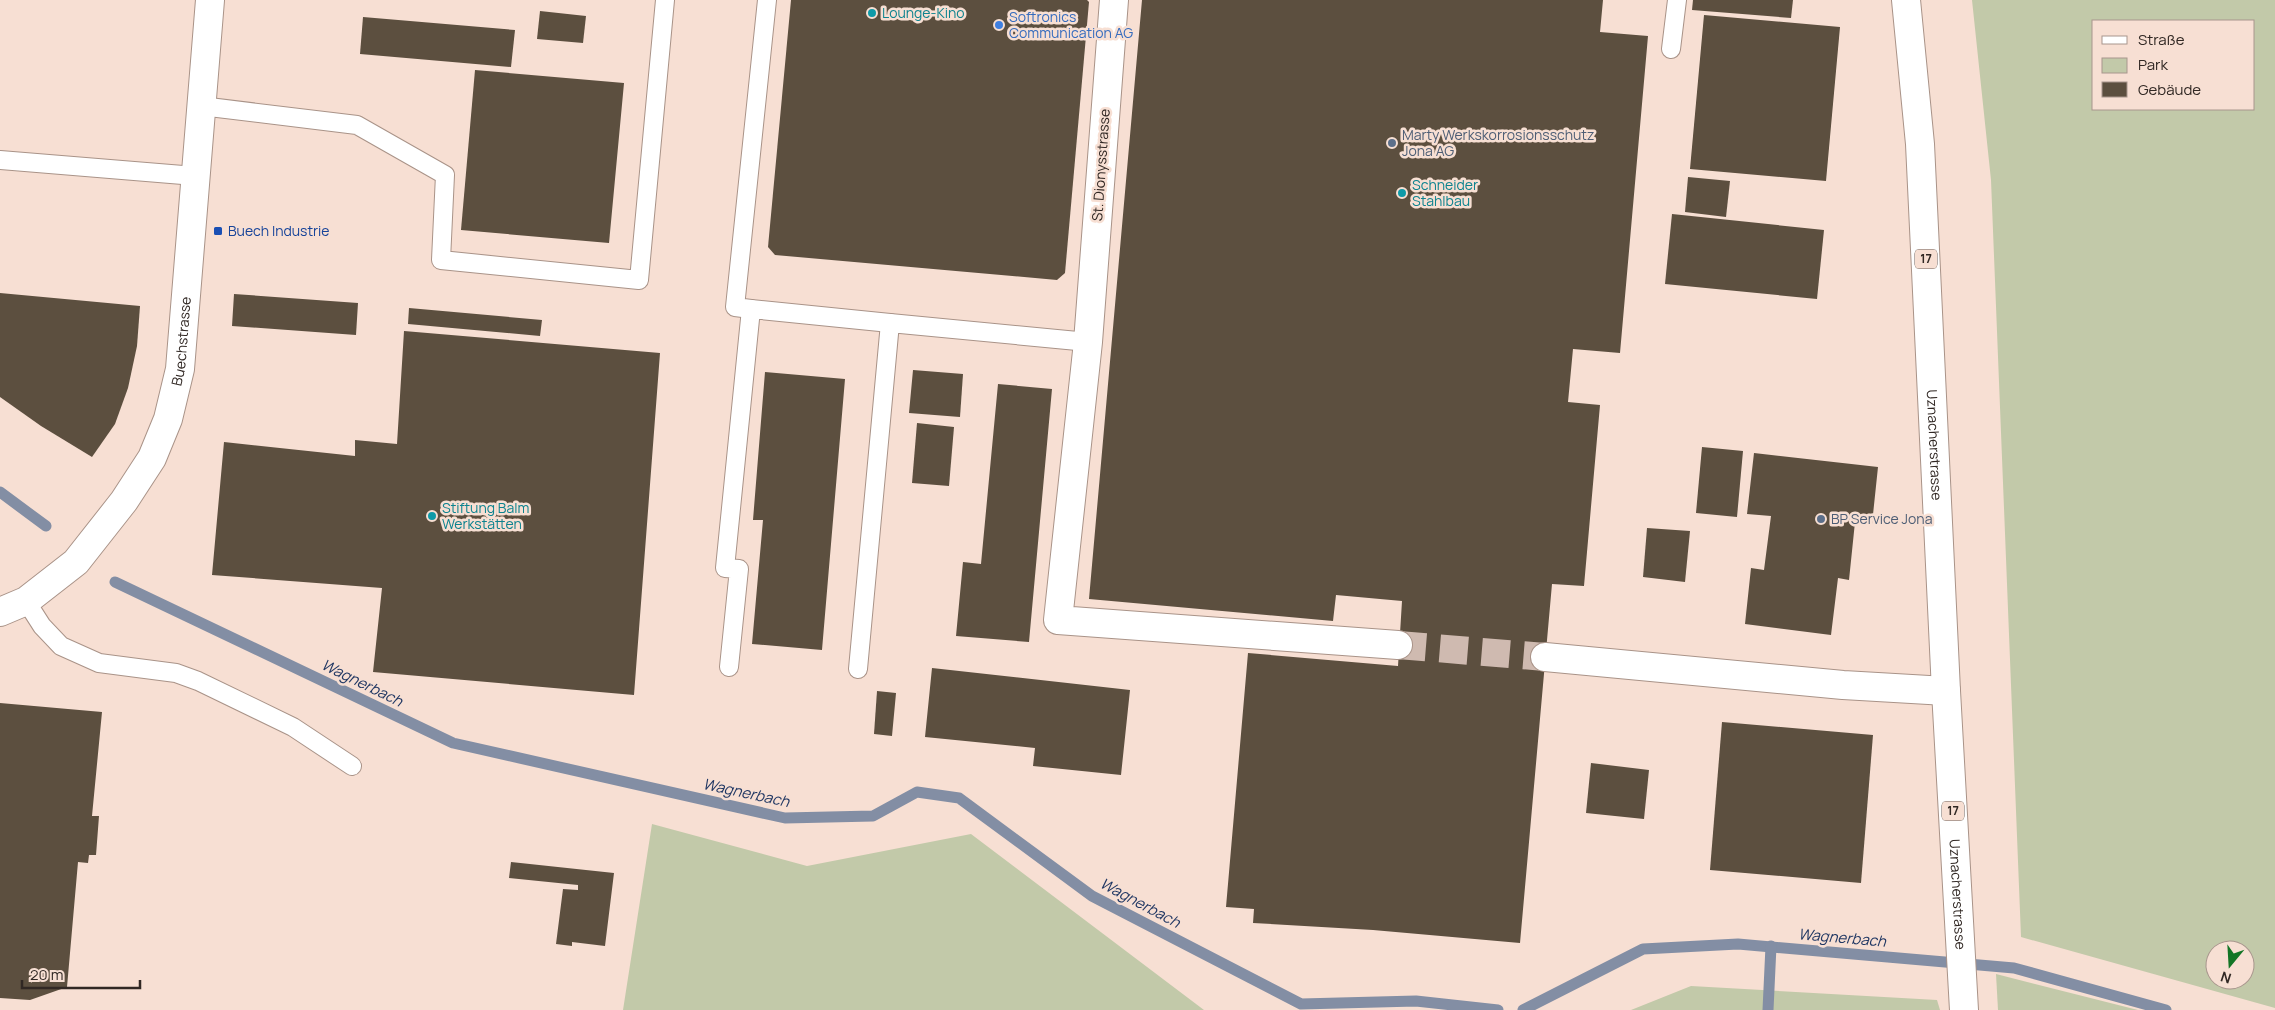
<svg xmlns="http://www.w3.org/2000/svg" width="2275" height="1010" font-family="Manrope,sans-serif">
<rect width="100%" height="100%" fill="#f7dfd3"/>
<!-- green -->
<g fill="#c2c9a9" fill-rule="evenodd">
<path d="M1972,0H2275V1008L2021,937L1991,180ZM2254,21V109H2094V21ZM2215,950H2245V980H2215Z"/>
<path d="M652,824L807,866L971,834L1204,1010H623Z"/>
<path d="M1996,974L2138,1010H1998Z"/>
<path d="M1691,986L1937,1000L1940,1010H1631Z"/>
</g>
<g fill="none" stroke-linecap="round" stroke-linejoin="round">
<!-- stream -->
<g stroke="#838ea4" stroke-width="11">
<path d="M0,492L46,526"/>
<path d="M115,582L453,743L785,818L873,816L917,792L959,798L1092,896L1301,1004L1416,1001L1498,1010"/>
<path d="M1523,1010L1643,949L1738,944L2014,968L2166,1010"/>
<path d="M1768,1010L1771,946"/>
</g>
</g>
<!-- building -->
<g fill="#5c4f3f">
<path d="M791,0H1087L1089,2L1065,273L1057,280L775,255L768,247Z"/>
<path d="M1142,0H1603L1600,32L1648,36L1620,353L1573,349L1568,402L1600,405L1584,586L1552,584L1520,943L1373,930L1253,923L1254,909L1226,907L1248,653L1398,666L1402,601L1336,595L1333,621L1089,599Z"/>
<path d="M1693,0H1793L1791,18L1692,10Z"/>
<path d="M540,11L586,16L583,43L537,39Z"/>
<path d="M1704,15L1840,27L1826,181L1690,169Z"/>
<path d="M363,17L515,30L511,67L360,54Z"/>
<path d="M475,70L624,83L609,243L461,230Z"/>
<path d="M1688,177L1730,181L1726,217L1685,212Z"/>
<path d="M1672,214L1824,230L1817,299L1665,284Z"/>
<path d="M0,293L140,306L137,346L128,388L115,424L92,457L41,426L0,397Z"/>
<path d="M234,294L358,303L356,335L232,326Z"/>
<path d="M409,308L542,320L540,336L408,324Z"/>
<path d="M404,331L660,353L634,695L373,672L382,588L212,575L224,442L355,456V440L397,444Z"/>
<path d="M913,370L963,374L960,417L909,413Z"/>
<path d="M765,372L845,379L822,650L752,644L763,520H753Z"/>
<path d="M998,384L1052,389L1029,642L956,636L963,562L981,564Z"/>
<path d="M917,423L954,427L949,486L912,483Z"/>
<path d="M1702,447L1743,451L1737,517L1696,513Z"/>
<path d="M1754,453L1878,467L1872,524L1855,522L1849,580L1838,578L1831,635L1745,624L1751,568L1764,570L1771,516L1747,514Z"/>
<path d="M1647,528L1690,531L1685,582L1643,577Z"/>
<path d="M932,668L1130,690L1121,775L1033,766L1035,748L925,737Z"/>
<path d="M877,691L896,693L892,736L874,734Z"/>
<path d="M0,703L102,712L92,816H99L96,855H89L88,863L78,862L67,987L30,1000L0,998Z"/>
<path d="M1722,722L1873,735L1861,883L1710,870Z"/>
<path d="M1591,763L1649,770L1644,819L1586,813Z"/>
<path d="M511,862L614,873L605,946L572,942V946L556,944L563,889L578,890V885L509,878Z"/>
</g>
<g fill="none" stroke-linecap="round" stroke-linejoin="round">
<!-- street-tunnel -->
<path stroke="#cfbab0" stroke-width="28" stroke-dasharray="28 14" stroke-linecap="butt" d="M1398,645L1545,657"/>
<!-- lane casing -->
<g stroke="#a99388" stroke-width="20">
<g id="lane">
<path d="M1671,49L1677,0"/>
<path d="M201,106L357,125L445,175L441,260L639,280L665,0"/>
<path d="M0,160L195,176"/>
<path d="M751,309L735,307L767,0"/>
<path d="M26,601L42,626L61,646L99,663L176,673L198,681L293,727L352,766"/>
<path d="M729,667L739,569L725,568L751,309L890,323"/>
<path d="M858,669L890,323L1088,342"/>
</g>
</g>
<!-- street casing -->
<g stroke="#a99388" stroke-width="30">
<g id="street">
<path d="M1114,0L1088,342L1058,620L1398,645"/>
<path id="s1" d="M0,612L26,601L76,562L124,501L152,458L168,419L180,369L210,0"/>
<path d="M1545,657L1843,685L1946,691"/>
</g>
</g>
<!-- primary casing -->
<g stroke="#a99388" stroke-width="30">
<g id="primary">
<path id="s2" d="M1906,0L1920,144L1946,691L1964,1010"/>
</g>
</g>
<!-- lane -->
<use href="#lane" stroke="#fff" stroke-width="18"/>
<!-- street -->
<use href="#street" stroke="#fff" stroke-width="28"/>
<!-- primary -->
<use href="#primary" stroke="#fff" stroke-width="28"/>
</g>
<!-- markers -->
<g fill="#0f9aa8" stroke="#f7dfd3" stroke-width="2">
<circle cx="872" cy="13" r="5"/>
<circle cx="1402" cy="193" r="5"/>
<circle cx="432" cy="516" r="5"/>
</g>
<circle fill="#3f7fe0" stroke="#f7dfd3" stroke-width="2" cx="999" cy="25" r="5"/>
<g fill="#5c6f8a" stroke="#f7dfd3" stroke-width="2">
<circle cx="1392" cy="143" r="5"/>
<circle cx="1821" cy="519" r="5"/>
</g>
<rect fill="#1a4fb4" stroke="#f7dfd3" stroke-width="2" x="213" y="226" width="10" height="10" rx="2.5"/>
<g text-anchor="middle" stroke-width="5" stroke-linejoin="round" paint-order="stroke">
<!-- shield labels -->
<g fill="#f7dfd3" stroke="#6c5f58" stroke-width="1">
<rect x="1915" y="249.5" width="22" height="19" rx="4"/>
<rect x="1942" y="801.5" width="22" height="19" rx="4"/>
</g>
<g font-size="12" font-weight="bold" fill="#312824">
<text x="1926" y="263">17</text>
<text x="1953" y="815">17</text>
</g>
<!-- culture labels -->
<g font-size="14" fill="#0d838f" stroke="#f7dfd3" text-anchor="start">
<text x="882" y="18">Lounge-Kino</text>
<text x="1412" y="190">Schneider<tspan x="1412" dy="16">Stahlbau</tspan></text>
<text x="442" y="513">Stiftung Balm<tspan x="442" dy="16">Werkstätten</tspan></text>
</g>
<!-- shop labels -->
<g font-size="14" fill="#366cbe" stroke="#f7dfd3" text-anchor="start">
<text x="1009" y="22">Softronics<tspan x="1009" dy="16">Communication AG</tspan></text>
</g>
<!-- service labels -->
<g font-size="14" fill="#4e5e75" stroke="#f7dfd3" text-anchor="start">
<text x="1402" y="140">Marty Werkskorrosionsschutz<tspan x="1402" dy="16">Jona AG</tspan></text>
<text x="1831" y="524">BP Service Jona</text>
</g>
<!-- street labels -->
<g font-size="14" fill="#312824" stroke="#f7dfd3">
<text transform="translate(1101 165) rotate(-86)" y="5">St. Dionysstrasse</text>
<text dy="5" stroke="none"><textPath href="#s1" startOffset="342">Buechstrasse</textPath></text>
<text dy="5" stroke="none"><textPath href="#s2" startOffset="446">Uznacherstrasse</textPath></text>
<text dy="5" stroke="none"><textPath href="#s2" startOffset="896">Uznacherstrasse</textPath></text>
</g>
<!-- transit labels -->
<g font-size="14" fill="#164399" stroke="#f7dfd3" text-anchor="start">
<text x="228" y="236">Buech Industrie</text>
</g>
<!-- water labels -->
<g font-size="15" font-style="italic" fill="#203763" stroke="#f7dfd3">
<text transform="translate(362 683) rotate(26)" y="5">Wagnerbach</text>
<text transform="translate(746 793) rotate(12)" y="5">Wagnerbach</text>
<text transform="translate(1140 903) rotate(28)" y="5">Wagnerbach</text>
<text transform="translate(1842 938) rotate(5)" y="5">Wagnerbach</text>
</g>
</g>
<!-- legend -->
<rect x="2092" y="20" width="162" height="90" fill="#f7dfd3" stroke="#a8968d"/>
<rect x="2102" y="36" width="25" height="8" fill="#ffffff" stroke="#a8968d"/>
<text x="2138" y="45" font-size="15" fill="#312824">Straße</text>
<rect x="2102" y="58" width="25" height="15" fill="#c2c9a9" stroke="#a8968d"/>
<text x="2138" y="70" font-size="15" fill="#312824">Park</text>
<rect x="2102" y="82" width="25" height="15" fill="#5c4f3f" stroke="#a8968d"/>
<text x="2138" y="95" font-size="15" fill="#312824">Gebäude</text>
<!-- north arrow -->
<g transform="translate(2230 965) rotate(198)"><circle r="24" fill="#f7dfd3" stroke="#a8968d"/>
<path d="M0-4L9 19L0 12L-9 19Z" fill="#137526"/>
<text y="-8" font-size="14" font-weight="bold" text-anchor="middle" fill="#312824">N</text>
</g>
<!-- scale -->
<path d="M22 980v8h118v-8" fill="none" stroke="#312824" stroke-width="2.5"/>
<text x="30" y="980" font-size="15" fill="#312824" stroke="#f7dfd3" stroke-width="4" paint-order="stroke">20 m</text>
</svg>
